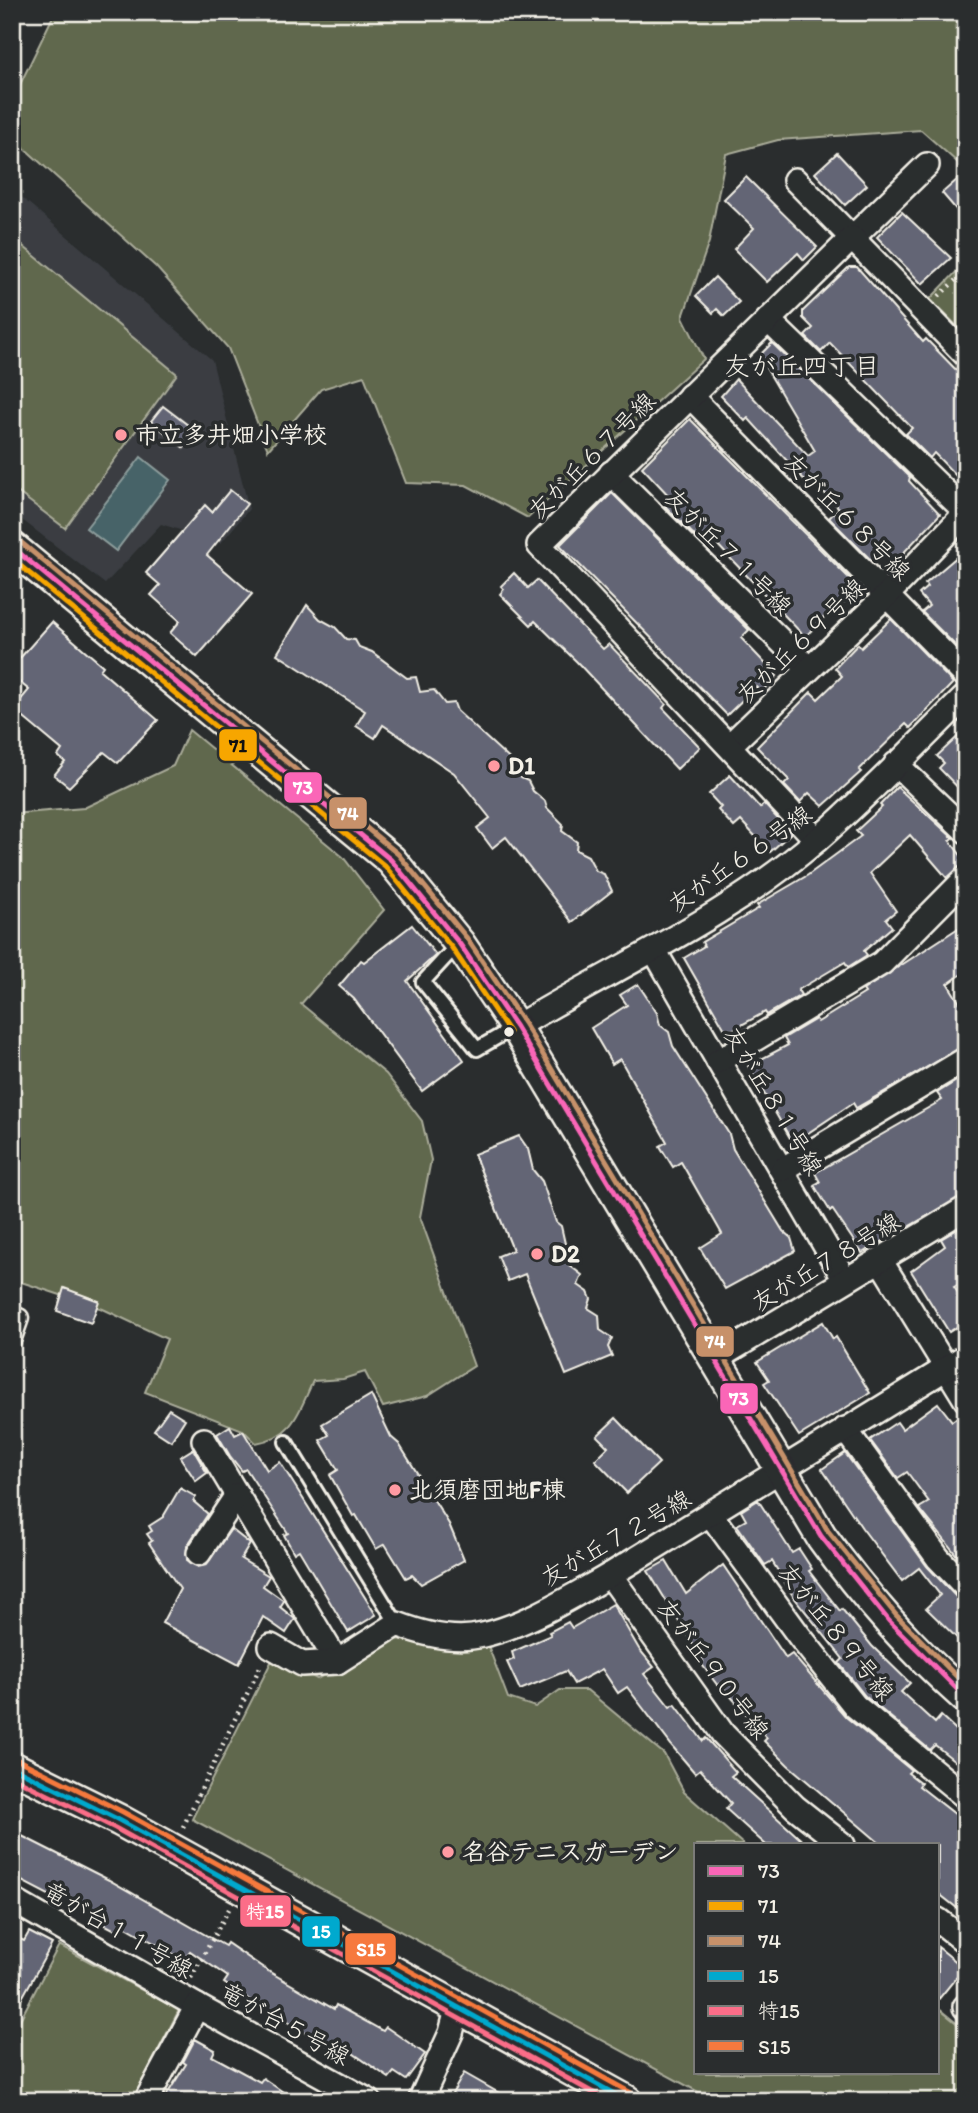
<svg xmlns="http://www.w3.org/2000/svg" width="978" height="2113" font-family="Itim,'Klee One',sans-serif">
<rect width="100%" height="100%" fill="#2a2d2e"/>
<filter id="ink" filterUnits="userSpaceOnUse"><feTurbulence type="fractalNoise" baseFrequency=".0143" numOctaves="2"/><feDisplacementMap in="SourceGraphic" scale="14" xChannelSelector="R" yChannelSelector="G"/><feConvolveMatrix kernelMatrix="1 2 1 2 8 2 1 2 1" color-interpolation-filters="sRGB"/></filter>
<g filter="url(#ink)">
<!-- built -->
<path fill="#3b3e43" d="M12,189L212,360L249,509L221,543L161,524L105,584L12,512Z"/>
<!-- green -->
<g fill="#61674d" stroke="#aaac9a" stroke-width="2">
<path d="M55,12H966V170L921,130L778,140L726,154L709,242L683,317L704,359L528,518L466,485L406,483L364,376L321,389L268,450L228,348L156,267L12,137V101Z"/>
<path d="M12,237L177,374L65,528L12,488Z"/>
<path d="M966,262V335L930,299Z"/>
<path d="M189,730L343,857L384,910L301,1004L386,1074L422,1121L431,1160L420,1217L474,1366L427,1396L383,1407L365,1372L343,1379L313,1381C299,1412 294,1436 256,1443L243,1430L145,1392L167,1339L103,1309L12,1279V814L84,808L173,766Z"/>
<path d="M386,1639L487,1643L508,1698L535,1707L560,1690H587L664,1754L684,1792L744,1845H696V2073H938V2008L960,2026L966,2020V2101H715L192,1819L274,1656L317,1679Z"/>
<path d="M59,1945L179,2010L132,2101H12V2035Z"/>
</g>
<!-- water -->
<path fill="#466468" stroke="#8c9c9b" stroke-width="2" d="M141,457L170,480L116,551L86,528Z"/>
<!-- building -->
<g fill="#636574" stroke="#f4f1e8" stroke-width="2">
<path d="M837,153L867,185L845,205L815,173Z"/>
<path d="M966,172V221L942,193Z"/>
<path d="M746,177L817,247L804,260L798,253L767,282L734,249L754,228L724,199Z"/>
<path d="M902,212L951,258L922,284L877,237Z"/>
<path d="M849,267H857L923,342L926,339L966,380V486L934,453L930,458L906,434L912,428L830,343L821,352L805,336L813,328L803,318V311Z"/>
<path d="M715,277L739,302L724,316L717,309L713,313L696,296Z"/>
<path d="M772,343L910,477L909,481L940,514L893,564L882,552L873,562L829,518L839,508L813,481L809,485L748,418L745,421L721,396L736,379L808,456L815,451L759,356Z"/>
<path d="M163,406L197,432L184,448L151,421Z"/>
<path d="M690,419L859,588L837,609L834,607L805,637L713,540L706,547L665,506L672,499L642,467Z"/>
<path d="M230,490L247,504L207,555L252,594L197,657L170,633L180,621L151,595L160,585L146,573L205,505L212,512Z"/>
<path d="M612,493L749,630L741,638L777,676L761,692L756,687L727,715L560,545Z"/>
<path d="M966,549V656L922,612L929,606L919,594L927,587L925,584Z"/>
<path d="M514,573L528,588L537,580L603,649L609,644L666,704L663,708L700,747L677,769L577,662L535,621L531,625L500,594L504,589L501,586Z"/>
<path d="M307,605L320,619L335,627L346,639L355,640L359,647L372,652L407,678L416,677L420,692L434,690L445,704L454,703L457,711L515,764L521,778L528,781L533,791L545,801L547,808L563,824L562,831L577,842L576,850L588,856L596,871L604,874L612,891L572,922L506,837L492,848L477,828L490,818L454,773L383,725L375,738L356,726L365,711L277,654Z"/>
<path d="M891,619L953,683L910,728L906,724L859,770L861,772L823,806L809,793L800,802L784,785L789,780L757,747L811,692L818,699L842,676L835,668L858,644L861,648Z"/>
<path d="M52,622L103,666L100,670L158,720L118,763L104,752L69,787L54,775L65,762L58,756L62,750L13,709L29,690L12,676V667Z"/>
<path d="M966,729V796L939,768L944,763L937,756Z"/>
<path d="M730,775L760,808L764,804L791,833L770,852L741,821L734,827L718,810L721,807L709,794Z"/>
<path d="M897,787L953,838L950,841L966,862L947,878L910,835L870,873L896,911L886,919L892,927L864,951L867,955L848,967L845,962L798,990L801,995L770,1013L767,1015L765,1012L727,1033L684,958L704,946L702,942L759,908L757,905L808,875L861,836L856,831L882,807L880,805Z"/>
<path d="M966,923V971L948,984L966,1013V1045L856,1108L853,1103L793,1143L748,1066L788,1045L784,1038L816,1019L818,1022L865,993L863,990Z"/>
<path d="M412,925L436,955L407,981L464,1060L422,1091L354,999L339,986L361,960L364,962Z"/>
<path d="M638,984L657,1013L660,1025L669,1032L673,1046L729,1134L733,1149L783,1231L791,1238L795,1251L725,1289L700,1248L722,1234L681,1162L673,1167L660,1146L667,1142L620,1059L612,1064L591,1028L627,1005L620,995Z"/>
<path d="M966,1075V1194L862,1253L832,1209L830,1211L814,1185L820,1182L815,1173L942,1100L937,1093Z"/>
<path d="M519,1136L528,1149L533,1170L542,1181L556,1222L561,1226L566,1248L574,1255L569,1265L582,1275L578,1285L588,1292L591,1299L588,1308L599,1315L600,1330L612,1338L608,1347L612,1356L566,1375L525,1274L508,1281L498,1256L513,1250L474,1154Z"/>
<path d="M966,1224V1280L954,1287L966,1304V1321L949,1332L911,1271L945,1246L941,1239Z"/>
<path d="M64,1288L99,1301L91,1323L57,1311Z"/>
<path d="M823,1322L833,1339L836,1337L870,1393L799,1436L764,1383L769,1380L757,1362Z"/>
<path d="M371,1395L391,1437L399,1444L449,1524L464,1560L421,1584L412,1575L406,1578L385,1544L376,1549L356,1515L353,1516L330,1475L338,1470L320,1440L329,1435L322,1424Z"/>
<path d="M938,1403L952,1421L956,1418L966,1430V1567L919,1508L929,1502L907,1472L898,1478L870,1440L897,1422L902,1429Z"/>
<path d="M169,1409L185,1419L171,1441L154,1430Z"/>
<path d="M616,1418L659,1463L627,1493L595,1460L608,1447L597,1436Z"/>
<path d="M230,1426L235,1435L243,1431L267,1470L280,1462L376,1615L348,1632L299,1550L294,1553L284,1535L288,1533L246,1469L242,1471L230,1456L217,1434Z"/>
<path d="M193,1449L207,1473L196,1481L180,1457Z"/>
<path d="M845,1453L927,1566L956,1597L966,1601V1647L926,1608L940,1595L919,1568L902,1581L862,1528L822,1469Z"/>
<path d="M180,1488L196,1497L193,1501L208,1514L187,1546V1560L198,1567L206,1565L231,1529L250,1544L241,1559L269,1576L263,1586L284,1601L280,1607L295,1619L286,1633L263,1617L239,1664L162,1623L180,1589L149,1543L152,1541L147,1534L152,1531L149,1526L163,1517Z"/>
<path d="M758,1500L792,1553L799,1549L812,1569L809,1571L840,1611L842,1609L872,1646L910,1683L901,1692L935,1723L941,1716L966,1739V1770L935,1745L930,1750L865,1696L839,1663L843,1659L793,1596L772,1561L765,1565L737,1525L746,1520L741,1511Z"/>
<path d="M666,1561L686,1594L723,1565L786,1658L792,1654L846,1717L911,1770L908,1773L921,1783L919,1786L955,1814L959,1809L966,1811V1897L957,1908L938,1893V1845H882L788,1765L764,1741L767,1738L720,1684L718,1686L700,1662L703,1661L648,1571Z"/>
<path d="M613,1604L639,1649L654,1667L644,1674L670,1707L675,1704L703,1741L706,1738L736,1772L731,1776L807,1845H766L726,1809L731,1803L700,1769L695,1773L672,1746L627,1687L618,1693L602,1669L574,1684L566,1671L520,1690L507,1662L514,1659L512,1652L551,1635L549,1632L568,1622L572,1628Z"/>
<path d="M12,1831L109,1880L225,1946L227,1943L268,1971L334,2009L336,2005L383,2031L386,2027L425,2054L406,2080L394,2072L389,2078L351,2052L348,2057L241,1995L224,1983L228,1977L190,1951L184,1960L121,1924L117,1931L100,1922L103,1917L66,1895L62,1902L12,1876Z"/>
<path d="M29,1932L52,1944L12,2016V1935L24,1941Z"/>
<path d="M938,1947L964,1968L938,2000Z"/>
<path d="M195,2039L215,2050L212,2056L260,2082L263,2078L296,2101H163L186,2064L183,2062Z"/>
<path d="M464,2073L513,2101H448Z"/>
</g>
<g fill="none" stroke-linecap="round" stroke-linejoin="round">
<!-- service casing -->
<g stroke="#f4f1e8" stroke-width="18">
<g id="service">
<path d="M458,944L423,982L477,1049L515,1027"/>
<path d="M286,1442L397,1624"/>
</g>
</g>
<!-- pedestrian casing -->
<g stroke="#f4f1e8" stroke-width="23">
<path id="pedestrian" d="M12,1338L19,1318"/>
</g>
<!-- minor casing -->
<g stroke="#f4f1e8" stroke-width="28">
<g id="minor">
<path d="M795,180L852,238L927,165"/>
<path d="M768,320L966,512"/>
<path d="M690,396L966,676"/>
<path d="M611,473L808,668"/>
<path d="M729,746L888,594L966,513"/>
<path d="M896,764L966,831"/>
<path d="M817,840L539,545L852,238L966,355"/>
<path d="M654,950L845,1280"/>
<path d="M516,1027C617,966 727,918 817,840C869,795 917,744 966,696"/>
<path d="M718,1061L882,963L966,878"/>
<path d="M783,1169L966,1059"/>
<path d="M880,1260L966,1400"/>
<path d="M714,1360L966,1208"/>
<path d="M845,1429L938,1558L966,1587"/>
<path d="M204,1440L337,1662"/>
<path d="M711,1515L800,1637L855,1706L966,1797"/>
<path d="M199,1553L237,1495"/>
<path d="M610,1575L723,1734L795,1807L843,1845"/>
<path d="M271,1646L302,1664L337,1662L397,1624C423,1634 455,1642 483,1635C527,1625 571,1597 610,1575L966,1356"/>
<path d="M12,1900L197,2006"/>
<path d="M938,1920L966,1942"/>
<path d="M965,2007L966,2006"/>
<path d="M146,2101L197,2006L369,2101"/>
<path d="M420,2101L451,2033L458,2006"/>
</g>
</g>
<!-- tertiary casing -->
<g stroke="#f4f1e8" stroke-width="35">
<g id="tertiary">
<path d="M12,547L391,860L459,943L516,1027L821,1536C864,1596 911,1649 966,1698"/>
<path d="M12,1767L119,1820L627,2101"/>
</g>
</g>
<!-- path -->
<g stroke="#f4f1e8" stroke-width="4.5" stroke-dasharray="2 5" stroke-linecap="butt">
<path d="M939,296L966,270"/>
<path d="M183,1827L261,1665"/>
<path d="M191,1978L229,1909"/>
</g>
<!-- service -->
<use href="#service" stroke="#2a2d2e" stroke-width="12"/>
<!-- pedestrian -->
<use href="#pedestrian" stroke="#2a2d2e" stroke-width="18"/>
<!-- minor -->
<use href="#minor" stroke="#2a2d2e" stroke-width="23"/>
<!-- tertiary -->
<use href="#tertiary" stroke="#2a2d2e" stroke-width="30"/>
<!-- bus-1 casing -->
<g stroke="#2a2d2e" stroke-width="10">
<path id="bus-1" d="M12,547L391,860L459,943L516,1027L821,1536L889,1621L966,1698"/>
</g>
<!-- bus-2 casing -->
<g stroke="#2a2d2e" stroke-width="10">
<path id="bus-2" d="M12,559L385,866L452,948L509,1032"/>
</g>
<!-- bus-3 casing -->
<g stroke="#2a2d2e" stroke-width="10">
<path id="bus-3" d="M18,540L398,854L466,937L524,1023L828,1531L896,1615L966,1686"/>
</g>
<!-- bus-4 casing -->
<g stroke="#2a2d2e" stroke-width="10">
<path id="bus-4" d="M12,1767L119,1820L627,2101"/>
</g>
<!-- bus-5 casing -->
<g stroke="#2a2d2e" stroke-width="10">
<path id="bus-5" d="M12,1777L115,1828L608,2101"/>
</g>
<!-- bus-6 casing -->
<g stroke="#2a2d2e" stroke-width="10">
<path id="bus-6" d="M16,1759L123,1812L631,2093"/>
</g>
<!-- bus-1 -->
<use href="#bus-1" stroke="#fa66b7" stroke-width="5"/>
<!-- bus-2 -->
<use href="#bus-2" stroke="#f7a600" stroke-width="5"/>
<!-- bus-3 -->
<use href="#bus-3" stroke="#c7916a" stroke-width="5"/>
<!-- bus-4 -->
<use href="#bus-4" stroke="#00a9ce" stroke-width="5"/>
<!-- bus-5 -->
<use href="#bus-5" stroke="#fb6d88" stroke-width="5"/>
<!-- bus-6 -->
<use href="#bus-6" stroke="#f6793e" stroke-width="5"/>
</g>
</g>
<!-- markers -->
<g fill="#ff9aa2" stroke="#2a2d2e" stroke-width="2.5">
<circle cx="121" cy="435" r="7"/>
<circle cx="494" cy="766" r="7"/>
<circle cx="537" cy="1254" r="7"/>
<circle cx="395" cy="1490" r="7"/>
<circle cx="448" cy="1852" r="7"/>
</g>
<circle fill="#f4f1e8" stroke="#2a2d2e" stroke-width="2.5" cx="509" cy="1032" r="6"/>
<g text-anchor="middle" stroke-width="7" stroke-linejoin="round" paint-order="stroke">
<!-- poi labels -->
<g font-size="24" font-weight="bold" fill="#f4f1e8" stroke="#2a2d2e" text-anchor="start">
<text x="135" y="443">市立多井畑小学校</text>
<text x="508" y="774">D1</text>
<text x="551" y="1262">D2</text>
<text x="409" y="1498">北須磨団地F棟</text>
<text x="462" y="1860">名谷テニスガーデン</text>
</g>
<!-- street labels -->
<g font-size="24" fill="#f4f1e8" stroke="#2a2d2e">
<text transform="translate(592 456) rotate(-45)" y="8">友が丘６７号線</text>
<text transform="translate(847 517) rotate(45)" y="8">友が丘６８号線</text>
<text transform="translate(728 552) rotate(45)" y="8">友が丘７１号線</text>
<text transform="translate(801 641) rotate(-44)" y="8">友が丘６９号線</text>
<text transform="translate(740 859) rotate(-35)" y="8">友が丘６６号線</text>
<text transform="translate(773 1101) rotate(59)" y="8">友が丘８１号線</text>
<text transform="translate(826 1262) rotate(-31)" y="8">友が丘７８号線</text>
<text transform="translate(616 1538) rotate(-30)" y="8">友が丘７２号線</text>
<text transform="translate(836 1632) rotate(51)" y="8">友が丘８９号線</text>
<text transform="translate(713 1669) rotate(53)" y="8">友が丘９０号線</text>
<text transform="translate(118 1930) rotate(30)" y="8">竜が台１１号線</text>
<text transform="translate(285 2024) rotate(29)" y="8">竜が台５号線</text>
</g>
<!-- neighbourhood labels -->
<g font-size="26" fill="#f4f1e8" stroke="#2a2d2e">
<text x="802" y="375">友が丘四丁目</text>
</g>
</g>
<g stroke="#2a2d2e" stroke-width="2.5">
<rect x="218" y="728" width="40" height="34" rx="7" fill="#f7a600"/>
<rect x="283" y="771" width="40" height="33" rx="7" fill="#fa66b7"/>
<rect x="328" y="796" width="40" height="34" rx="7" fill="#c7916a"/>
<rect x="695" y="1325" width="40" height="33" rx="7" fill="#c7916a"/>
<rect x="719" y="1382" width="40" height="33" rx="7" fill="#fa66b7"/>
<rect x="239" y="1894" width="53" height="34" rx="7" fill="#fb6d88"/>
<rect x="301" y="1915" width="40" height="33" rx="7" fill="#00a9ce"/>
<rect x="344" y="1932" width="53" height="34" rx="7" fill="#f6793e"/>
</g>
<g font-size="19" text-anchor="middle" font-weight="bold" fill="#fff">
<text x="303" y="794">73</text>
<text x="348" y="820">74</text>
<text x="715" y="1348">74</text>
<text x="739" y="1405">73</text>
<text x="265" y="1918">特15</text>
<text x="321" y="1938">15</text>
<text x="371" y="1956">S15</text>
</g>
<g font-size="19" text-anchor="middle" font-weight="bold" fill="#111">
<text x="238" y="752">71</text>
</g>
<!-- margin -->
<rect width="978" height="2113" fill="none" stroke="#2a2d2e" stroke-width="42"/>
<rect x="21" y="21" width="936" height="2071" fill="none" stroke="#f4f1e8" stroke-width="2.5" filter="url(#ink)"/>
<!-- legend -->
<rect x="694" y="1843" width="245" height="231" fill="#2a2d2e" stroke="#7b7b78" stroke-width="2"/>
<rect x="708" y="1866" width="35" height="10" fill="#fa66b7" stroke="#7b7b78" stroke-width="2"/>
<text x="758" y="1878" font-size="21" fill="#f4f1e8">73</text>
<rect x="708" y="1901" width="35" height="10" fill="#f7a600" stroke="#7b7b78" stroke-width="2"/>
<text x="758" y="1913" font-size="21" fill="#f4f1e8">71</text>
<rect x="708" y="1936" width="35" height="10" fill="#c7916a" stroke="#7b7b78" stroke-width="2"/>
<text x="758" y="1948" font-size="21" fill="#f4f1e8">74</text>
<rect x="708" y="1971" width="35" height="10" fill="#00a9ce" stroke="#7b7b78" stroke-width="2"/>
<text x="758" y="1983" font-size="21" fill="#f4f1e8">15</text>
<rect x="708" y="2006" width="35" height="10" fill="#fb6d88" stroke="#7b7b78" stroke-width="2"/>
<text x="758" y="2018" font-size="21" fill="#f4f1e8">特15</text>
<rect x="708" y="2041" width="35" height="10" fill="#f6793e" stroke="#7b7b78" stroke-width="2"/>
<text x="758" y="2054" font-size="21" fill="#f4f1e8">S15</text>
</svg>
